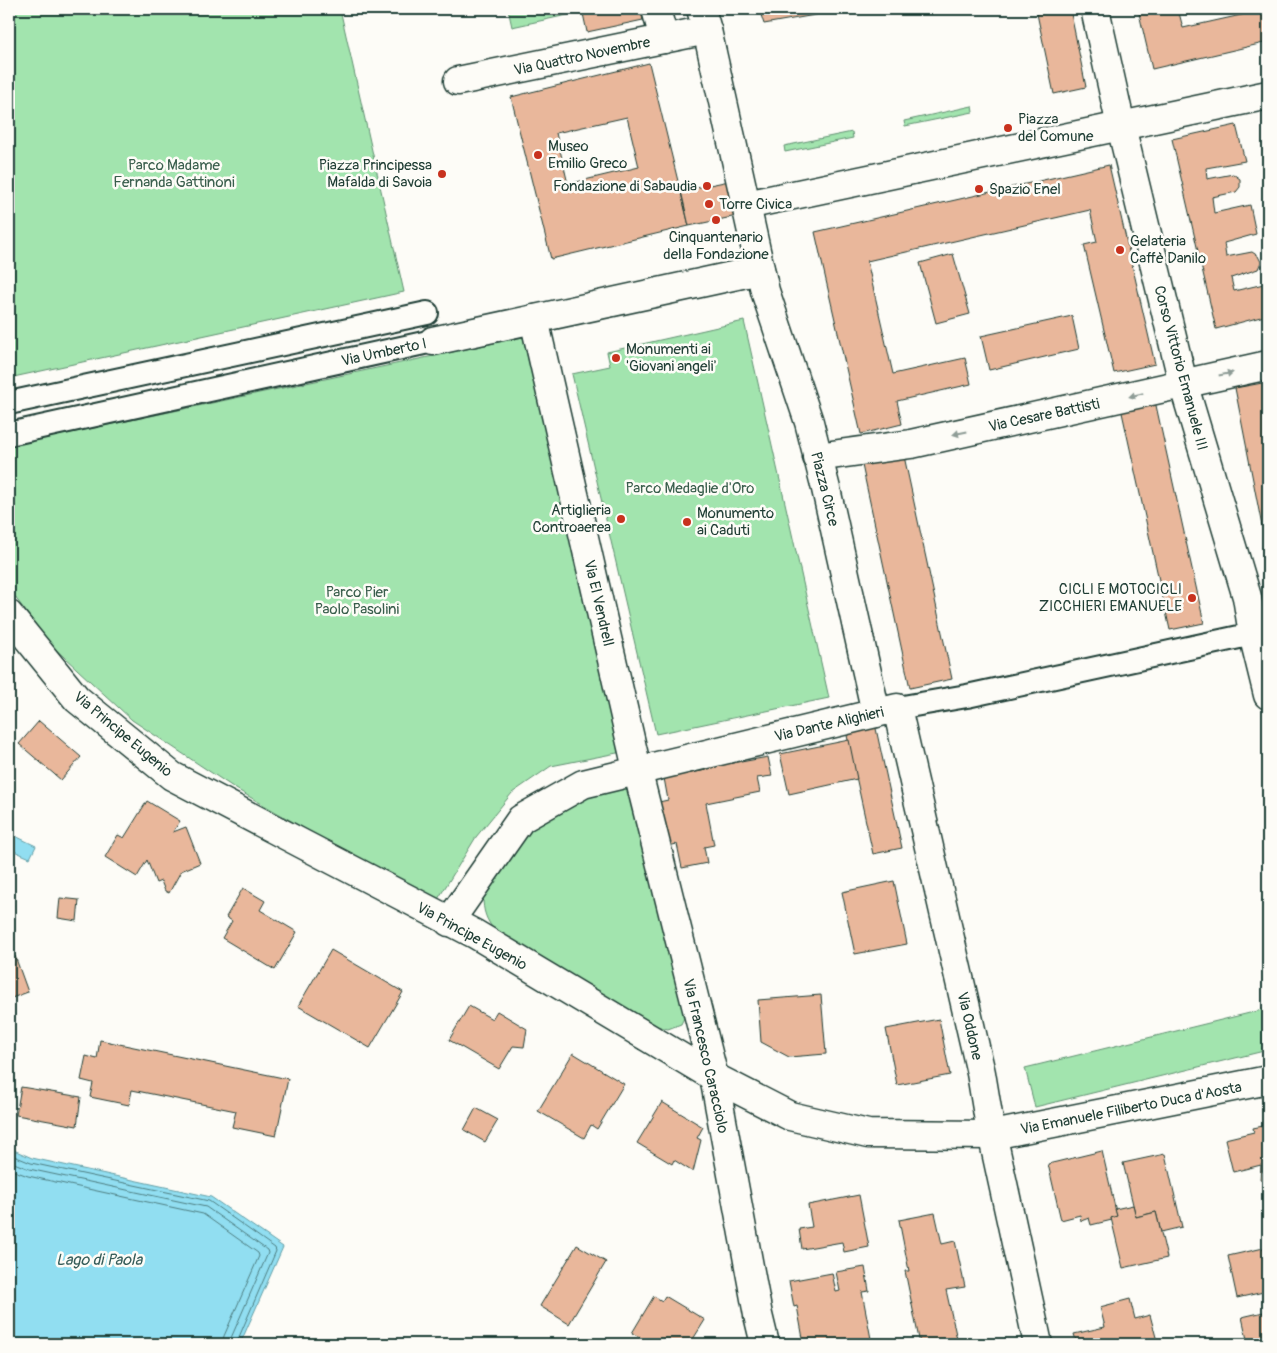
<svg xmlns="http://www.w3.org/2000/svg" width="1277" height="1353" font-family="Pangolin,sans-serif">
<rect width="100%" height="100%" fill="#fdfcf7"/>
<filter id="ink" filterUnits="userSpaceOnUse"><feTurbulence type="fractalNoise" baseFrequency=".02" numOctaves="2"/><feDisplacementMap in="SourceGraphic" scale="10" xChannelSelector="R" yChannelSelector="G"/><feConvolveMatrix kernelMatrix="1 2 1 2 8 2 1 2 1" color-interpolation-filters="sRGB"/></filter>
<g filter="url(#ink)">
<!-- green -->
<g fill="#a2e4ae" stroke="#609071">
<path d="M9,9H340L404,292L9,378Z"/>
<path d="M508,9H571L572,14L512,27Z"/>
<path d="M972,106L973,112L905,126L904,121Z"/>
<path d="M852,132L853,138L785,152L784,146Z"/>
<path d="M744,321L829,698L656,734L572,374L610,366L607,352Z"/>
<path d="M523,337L622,752L551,766L512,793L476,837L435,904L236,789L132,720L50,644L9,589V446Z"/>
<path d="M636,785L686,1014L681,1024L668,1029L652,1025L495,931C486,920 483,911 483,897L527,829L584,798Z"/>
<path d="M1266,1009L1268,1018V1050L1035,1107L1025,1068Z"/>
</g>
<!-- water -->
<g fill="#91def1" stroke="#639ea5">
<path d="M9,833L36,846L30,858L14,851L9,852Z"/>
<path d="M9,1148L32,1158L211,1197L283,1247L240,1344H9Z"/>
</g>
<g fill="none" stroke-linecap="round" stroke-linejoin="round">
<!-- shore -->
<g stroke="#4d7d80" stroke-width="1">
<path d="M9,1154L31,1163L209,1201L275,1248L276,1251L236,1344"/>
<path d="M9,1161L29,1169L206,1207L267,1250L268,1253L231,1338L230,1344"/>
<path d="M9,1169L28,1176L203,1214L258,1253L259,1256L224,1336L222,1344"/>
</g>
</g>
<!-- building -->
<g fill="#e9b79b" stroke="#1f3d34" fill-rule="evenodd">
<path d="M582,9H640L643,20L587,32Z"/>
<path d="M759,9H849L764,24Z"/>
<path d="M1036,9H1070L1086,87L1054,94Z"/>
<path d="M1138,9H1178L1183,28L1268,9V42L1152,69Z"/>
<path d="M649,63L689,226L551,259L511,97ZM627,117L639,167L568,184L556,133Z"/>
<path d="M1236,125L1245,161L1206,168L1207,179L1233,174L1240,179V187L1236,192L1212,197L1214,213L1250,205L1256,234L1224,243L1226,257L1252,252L1258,256L1261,262L1258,269L1231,278L1234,291L1268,283V315L1216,329L1172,139Z"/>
<path d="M1109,165L1155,364L1114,373L1084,245L1097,242L1090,210L867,261L893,374L965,358L971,384L897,401L902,424L861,434L815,232Z"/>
<path d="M729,181L737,216L689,226L681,191Z"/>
<path d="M953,254L970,314L936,323L920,263Z"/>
<path d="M1072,316L1079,349L989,370L981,336Z"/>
<path d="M1268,382V557L1235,388Z"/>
<path d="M1155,401L1204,623L1170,630L1121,408Z"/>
<path d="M904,456L952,679L910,688L862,465Z"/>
<path d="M39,721L81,757L61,780L19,744Z"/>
<path d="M875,724L902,848L873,854L846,731Z"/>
<path d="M849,740L857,779L789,794L780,754Z"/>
<path d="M740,757L741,762L768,757L772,776L757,778L760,792L706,803L714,845L704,847L707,863L682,868L677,844L668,846L659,802L668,800L664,778L707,770L704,764Z"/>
<path d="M147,801L180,821L173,832L186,827L200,863L181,871L169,893L165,891L161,881L156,883L147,860L137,877L105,857L118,835L124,838Z"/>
<path d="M894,881L907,944L855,954L842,892Z"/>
<path d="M9,883L13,906L9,907Z"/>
<path d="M243,888L265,901L260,910L297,932L275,970L222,938L232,921L226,917Z"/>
<path d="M60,898L79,900L77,921L58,918Z"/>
<path d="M331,950L403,992L370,1048L298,1006Z"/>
<path d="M15,956L28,992L9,999V958Z"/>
<path d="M821,995L826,1054L789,1057L761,1042L758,1000Z"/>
<path d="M469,1006L492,1019L497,1011L527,1029L524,1047L513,1046L499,1069L449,1040Z"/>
<path d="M939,1019L950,1075L897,1085L886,1029Z"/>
<path d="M100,1040L288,1079L276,1136L232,1127L236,1111L132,1090L129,1105L90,1097L93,1083L81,1080L86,1056L97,1059Z"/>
<path d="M573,1053L624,1084L597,1129L591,1125L584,1138L538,1111Z"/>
<path d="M21,1087L81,1097L77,1126L16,1115Z"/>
<path d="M662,1102L703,1127L697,1138L701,1140L693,1172L674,1160L672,1164L637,1143Z"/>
<path d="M476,1108L498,1120L485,1142L464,1130Z"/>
<path d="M1268,1125V1181L1260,1180L1261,1165L1233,1172L1225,1139L1254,1132L1253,1128Z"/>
<path d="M1102,1151L1117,1216L1111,1218L1112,1220L1091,1225L1089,1218L1081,1221L1080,1215L1061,1220L1048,1164Z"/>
<path d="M1165,1154L1182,1227L1161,1232L1156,1212L1136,1217L1123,1163Z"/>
<path d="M859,1195L869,1247L844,1252L842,1242L802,1249L799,1229L812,1227L808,1205Z"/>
<path d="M1133,1205L1136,1217L1156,1212L1167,1258L1123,1268L1111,1218L1117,1216L1115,1209Z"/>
<path d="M935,1213L942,1244L955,1241L965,1287L946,1290L957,1339L932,1344H920L905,1271H909L899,1220Z"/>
<path d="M577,1245L606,1262L569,1324L540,1306Z"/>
<path d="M1268,1247V1291L1237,1298L1228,1256Z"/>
<path d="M865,1267L869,1291L862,1292L872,1344H804L797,1306L794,1307L789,1281L832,1273L836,1292L840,1291L836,1272Z"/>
<path d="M654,1296L662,1301L665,1296L705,1320L690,1344H651L632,1333Z"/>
<path d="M1130,1299L1135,1319L1150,1315L1157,1341L1150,1344H1077L1074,1334L1105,1327L1100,1307Z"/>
<path d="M1268,1311V1344H1248L1242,1317Z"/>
</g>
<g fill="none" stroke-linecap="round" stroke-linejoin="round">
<!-- pedestrian casing -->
<g stroke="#1f3d34" stroke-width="26">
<g id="pedestrian">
<path d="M9,403L427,313"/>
<path d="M9,434L433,341"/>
<path d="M897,708L967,696L1253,634"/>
</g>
</g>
<!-- minor casing -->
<g stroke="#1f3d34" stroke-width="31">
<g id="minor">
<path d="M656,9L664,39"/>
<path d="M458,81L707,30L701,9"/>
<path d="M746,205L765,291L809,422L826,489L876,713"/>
<path d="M534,319L637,769L714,1077L758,1315L765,1344"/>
<path d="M433,341L760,270"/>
<path d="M817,457L911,444L1268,365"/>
<path d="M9,615L77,699L172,776L475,934L714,1077L790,1116L868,1134L993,1135L1268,1080"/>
<path d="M449,922L521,819L583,784L897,708L981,1073L988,1115L1038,1344"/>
</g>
</g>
<!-- tertiary casing -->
<g stroke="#1f3d34" stroke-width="31">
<g id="tertiary">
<path d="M1095,9L1121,126L1183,383L1247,597L1253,634L1268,695"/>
<path d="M707,30L746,205L1268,95"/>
</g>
</g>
<!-- pedestrian -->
<use href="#pedestrian" stroke="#fdfcf7" stroke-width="22"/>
<!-- minor -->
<use href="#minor" stroke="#fdfcf7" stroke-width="28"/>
<!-- tertiary -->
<use href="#tertiary" stroke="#fdfcf7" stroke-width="28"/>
</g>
<!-- one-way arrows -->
<defs><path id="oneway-solid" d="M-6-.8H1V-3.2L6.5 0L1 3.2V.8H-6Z" transform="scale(1.25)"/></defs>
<g fill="#8e9c96">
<use href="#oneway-solid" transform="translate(1226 374) rotate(-12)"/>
<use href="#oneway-solid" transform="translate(1136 395) rotate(166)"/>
<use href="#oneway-solid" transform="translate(960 433) rotate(168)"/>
</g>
</g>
<!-- markers -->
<g fill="#c8321e" stroke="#fdfcf7" stroke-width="2">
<circle cx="1008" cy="128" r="5"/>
<circle cx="538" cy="155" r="5"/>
<circle cx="442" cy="174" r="5"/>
<circle cx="707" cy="186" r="5"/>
<circle cx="979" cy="189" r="5"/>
<circle cx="709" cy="204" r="5"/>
<circle cx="716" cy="220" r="5"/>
<circle cx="1120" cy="250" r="5"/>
<circle cx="616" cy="358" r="5"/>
<circle cx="621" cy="519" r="5"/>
<circle cx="687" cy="522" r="5"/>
<circle cx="1192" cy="598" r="5"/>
</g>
<g text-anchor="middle" stroke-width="5" stroke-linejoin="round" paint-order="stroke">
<!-- street labels -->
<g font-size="15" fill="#1f3d34" stroke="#fdfcf7">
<text transform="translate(582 56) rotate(-12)" y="5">Via Quattro Novembre</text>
<text transform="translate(384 352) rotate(-12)" y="5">Via Umberto I</text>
<text transform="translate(1181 368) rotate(75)" y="5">Corso Vittorio Emanuele III</text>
<text transform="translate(1044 415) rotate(-12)" y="5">Via Cesare Battisti</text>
<text transform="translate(825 489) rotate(76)" y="5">Piazza Circe</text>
<text transform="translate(599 603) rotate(77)" y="5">Via El Vendrell</text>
<text transform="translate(829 724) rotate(-13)" y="5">Via Dante Alighieri</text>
<text transform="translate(123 734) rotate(40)" y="5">Via Principe Eugenio</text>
<text transform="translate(472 936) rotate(29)" y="5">Via Principe Eugenio</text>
<text transform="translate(970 1026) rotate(77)" y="5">Via Oddone</text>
<text transform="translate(706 1056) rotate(77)" y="5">Via Francesco Caracciolo</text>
<text transform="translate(1131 1108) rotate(-11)" y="5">Via Emanuele Filiberto Duca d'Aosta</text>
</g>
<!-- poi labels -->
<g font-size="15" fill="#1f3d34" stroke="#fdfcf7" text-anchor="start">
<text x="1018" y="124">Piazza<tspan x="1018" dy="17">del Comune</tspan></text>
<text x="548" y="151">Museo<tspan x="548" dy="17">Emilio Greco</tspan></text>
<text x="432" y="170" text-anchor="end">Piazza Principessa<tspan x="432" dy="17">Mafalda di Savoia</tspan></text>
<text x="697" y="191" text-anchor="end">Fondazione di Sabaudia</text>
<text x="989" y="194">Spazio Enel</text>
<text x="719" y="209">Torre Civica</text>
<text x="716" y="242" text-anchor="middle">Cinquantenario<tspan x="716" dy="17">della Fondazione</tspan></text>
<text x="1130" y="246">Gelateria<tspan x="1130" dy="17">Caffè Danilo</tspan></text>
<text x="626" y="354">Monumenti ai<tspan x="626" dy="17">'Giovani angeli'</tspan></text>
<text x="611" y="515" text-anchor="end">Artiglieria<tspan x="611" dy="17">Controaerea</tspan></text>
<text x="697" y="518">Monumento<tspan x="697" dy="17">ai Caduti</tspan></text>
<text x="1182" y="594" text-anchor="end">CICLI E MOTOCICLI<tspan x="1182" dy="17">ZICCHIERI EMANUELE</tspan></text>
</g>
<!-- park labels -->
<g font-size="15" fill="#395e4c" stroke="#fdfcf7">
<text x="174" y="170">Parco Madame<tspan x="174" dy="17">Fernanda Gattinoni</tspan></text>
<text x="690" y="493">Parco Medaglie d'Oro</text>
<text x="357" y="597">Parco Pier<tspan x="357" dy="17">Paolo Pasolini</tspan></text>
</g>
<!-- water labels -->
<g font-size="16" font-style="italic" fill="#365d5a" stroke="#fdfcf7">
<text x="99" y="1265">Lago di Paola</text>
</g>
</g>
<!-- margin -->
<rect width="1277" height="1353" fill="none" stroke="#fdfcf7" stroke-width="30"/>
<rect x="15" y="15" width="1247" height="1323" fill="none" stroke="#1f3d34" stroke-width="2" filter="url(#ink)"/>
</svg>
